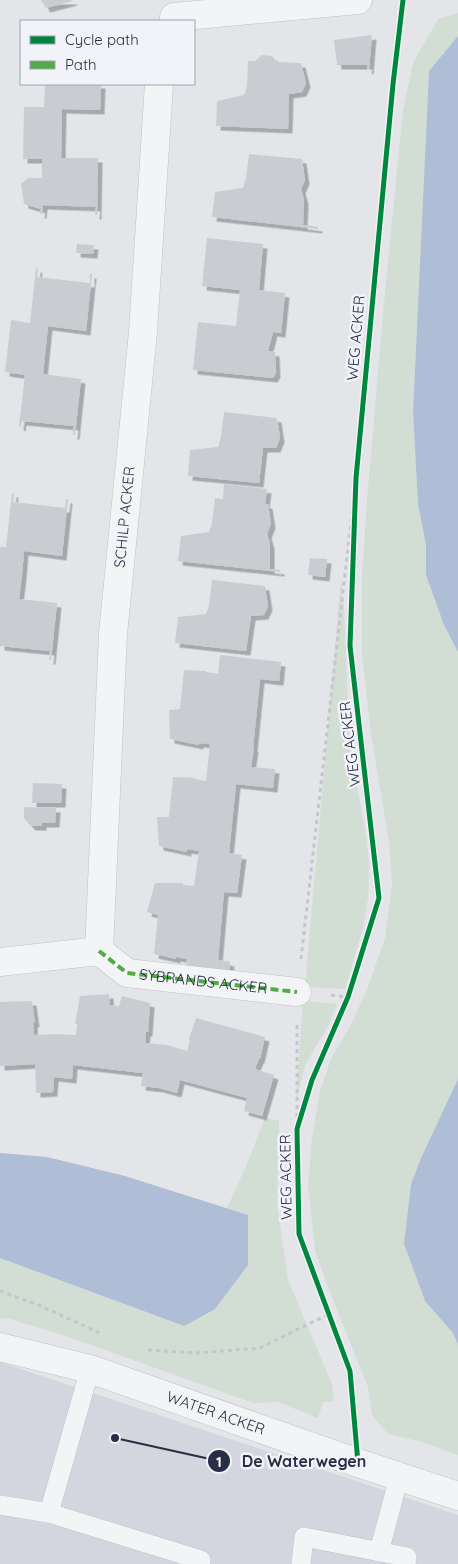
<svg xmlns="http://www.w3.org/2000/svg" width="458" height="1564" font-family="Quicksand,sans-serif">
<defs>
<filter id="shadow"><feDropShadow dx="4.5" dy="4.5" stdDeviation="0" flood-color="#0004"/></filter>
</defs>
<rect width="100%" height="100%" fill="#e3e5e9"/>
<!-- built -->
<path fill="#d3d6df" d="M0,1362L458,1515V1564H0Z"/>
<!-- green -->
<g fill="#d2ddd3">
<path d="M458,13V36L429,71L413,412L418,504L426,545V575L444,625L458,652V1079L421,1158L411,1184L404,1244L425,1301L453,1333L458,1345V1455L422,1442L388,1434L372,1415L368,1387L328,1287L315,1250L308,1186L312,1137L320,1091L331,1059L349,1028L367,990L385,938L392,884L389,842L371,734L362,654V576L367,500L385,292L403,110L413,63L438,19Z"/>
<path d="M341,579L344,609L350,749L366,835L369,864L368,897L363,928L345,989L305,987Z"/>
<path d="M303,1001L337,1004L329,1024L305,1065L296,1101Z"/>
<path d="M265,1118L279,1121L277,1204L288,1280L332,1384L334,1401L323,1402L318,1418L278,1402L253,1403L69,1337L10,1319L0,1318V1258L184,1326L248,1215L227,1208L247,1164Z"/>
</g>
<!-- water -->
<g fill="#afbdd7">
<path d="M458,36V652L444,625L426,575V545L418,504L413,412L429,71Z"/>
<path d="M458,1079V1345L453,1333L425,1301L404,1244L411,1184L421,1158Z"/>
<path d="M0,1153L47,1157L125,1176L248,1215V1265L215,1309L184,1326L0,1258Z"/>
</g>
<!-- building -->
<g fill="#cbccd1" filter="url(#shadow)">
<path d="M41,0H72L73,1L46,8Z"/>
<path d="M372,35L369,70L367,69L368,65H337L334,40Z"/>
<path d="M262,55L272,56L277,62L301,63L306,83L302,92L289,94L288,129L216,126L217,101L244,95L247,86L248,61H255Z"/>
<path d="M45,84H101L100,110L62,109L61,158H98L97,215H95L96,207L43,205L42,214H40L41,209L24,204L21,184L28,178H42V159H23L24,107H44Z"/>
<path d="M249,154L302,159L305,180L301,189L304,200L303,225L318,227V229L212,217L215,192L243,188L246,178Z"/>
<path d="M207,238L263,244L259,290L285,293L281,333L273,332L268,351L275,352L276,373L273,378L193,370L198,322L236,326L240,290L202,286Z"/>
<path d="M77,244L94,245L93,254L76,253Z"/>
<path d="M36,268L38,269L37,277L90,283V274H92L86,331L48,326L43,374L81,379L75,435H73L74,426L22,421L21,427L19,426L25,375L5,372L11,320L30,323Z"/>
<path d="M224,412L277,418L280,438L276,448H263L259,483L188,476L190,450L218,447L221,437Z"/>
<path d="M224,484L267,489L265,504H268L271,524L267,534L270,544V569L280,570V572L178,561L181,536L209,532L212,523L215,498L223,499Z"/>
<path d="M12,493H14L13,502L65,508L66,499H68L62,556L24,551L22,575L19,599L57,603L51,660H49L50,651L0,646V547H6Z"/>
<path d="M310,558L327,559L325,577L308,575Z"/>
<path d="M212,580L265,586L268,606L264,615L251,616L246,651L175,643L178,617L206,614L209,605Z"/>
<path d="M220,655L281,662L279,681L260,679L253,748H254L251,767L275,769L273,788L236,784L229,853L242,855L237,893L224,892L218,960L230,962L228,981L185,976L187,959L176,957V959L154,954L158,915L147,912L155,883H183V885L194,886L199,851L187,849V852L159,846L157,817H169L173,777L195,778V779L206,781L210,744L199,743V745L170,739L169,710L180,709L184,670L206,671V672L218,674Z"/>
<path d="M33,783L62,784L61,803H32Z"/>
<path d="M24,807L56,808L55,823H42V826H31L24,818Z"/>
<path d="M109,994L110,1005L119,1006L122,996L150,1003L148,1032H146L145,1043L167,1045L187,1051L190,1040L189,1039L196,1018L265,1037L260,1059H259L255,1069L274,1075L262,1116L244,1111L247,1098L180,1080L177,1093L159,1088L141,1086L143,1073L73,1065L72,1079L54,1077L53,1092L36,1093L35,1064L0,1066V1002L32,1001L35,1023H33L34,1035L55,1034L76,1035L77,1024H75L80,996Z"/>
</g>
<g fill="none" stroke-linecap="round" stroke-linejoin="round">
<!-- lane casing -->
<g stroke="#c0c2c7" stroke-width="20">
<g id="lane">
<path d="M90,1369L49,1513L201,1560L200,1564"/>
<path d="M0,1505L49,1513"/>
<path d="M379,1552L399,1477"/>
<path d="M301,1564L304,1537L407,1557L406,1564"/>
</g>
</g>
<!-- street casing -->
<g stroke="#c0c2c7" stroke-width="29">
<g id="street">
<path d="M174,17L358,0"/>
<path id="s1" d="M99,951L113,634L143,332L159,84"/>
<path id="s2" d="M0,962L99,951L127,973L297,992"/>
<path id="s3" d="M0,1347L90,1369L358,1463L458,1496"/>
</g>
</g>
<!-- path -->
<g stroke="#c4c6cc" stroke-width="3" stroke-dasharray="4 4" stroke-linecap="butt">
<path d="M301,959L356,478"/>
<path d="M331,995L348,997"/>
<path d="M297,1025V1129"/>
<path d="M0,1291L36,1304L102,1334"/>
<path d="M148,1350L197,1353L260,1348L329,1314"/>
</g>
<!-- lane -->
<use href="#lane" stroke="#f3f4f6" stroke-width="19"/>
<!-- street -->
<use href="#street" stroke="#f3f4f6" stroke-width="28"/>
<!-- quiet -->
<path stroke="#53ab47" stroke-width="4" stroke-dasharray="8 4" stroke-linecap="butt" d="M99,951L127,973L297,992"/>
<!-- cycleway casing -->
<g stroke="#f1f3f8" stroke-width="8">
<path id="cycleway" d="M358,1463L350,1371L299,1234L297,1129L312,1080L348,997L379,898L350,646L356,478L393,84L403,0"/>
</g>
<!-- cycleway -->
<use href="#cycleway" stroke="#00873e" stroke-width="5"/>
</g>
<g text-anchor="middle" stroke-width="5" stroke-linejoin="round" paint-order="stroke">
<!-- street labels -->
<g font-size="15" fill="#272e45" stroke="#f1f3f8">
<text transform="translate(356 338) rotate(-85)" y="5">WEG ACKER</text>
<text dy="5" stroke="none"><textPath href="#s1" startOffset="435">SCHILP ACKER</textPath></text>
<text transform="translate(350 744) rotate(-97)" y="5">WEG ACKER</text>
<text dy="5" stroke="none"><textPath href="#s2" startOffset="212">SYBRANDS ACKER</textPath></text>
<text transform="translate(286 1177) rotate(-91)" y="5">WEG ACKER</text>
<text dy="5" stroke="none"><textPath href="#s3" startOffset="226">WATER ACKER</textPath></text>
</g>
</g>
<!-- callouts -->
<path fill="none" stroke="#272e45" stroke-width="2" d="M115 1438L219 1461"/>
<g fill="#272e45" stroke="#f1f3f8" stroke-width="2">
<circle cx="115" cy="1438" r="5"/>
<circle cx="219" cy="1461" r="12"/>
</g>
<g font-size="15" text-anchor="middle" font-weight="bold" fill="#fff">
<text x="219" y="1467">1</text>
</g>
<g font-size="16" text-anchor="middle" font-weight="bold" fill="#272e45" stroke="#f1f3f8" stroke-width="5" stroke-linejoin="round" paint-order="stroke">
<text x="304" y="1467">De Waterwegen</text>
</g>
<!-- legend -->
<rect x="20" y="20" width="175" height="65" fill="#f1f3f8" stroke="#a0a4b0"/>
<rect x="30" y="36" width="25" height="8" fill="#00873e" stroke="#a0a4b0"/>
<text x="65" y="45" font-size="15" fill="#272e45">Cycle path</text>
<rect x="30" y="61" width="25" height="8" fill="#53ab47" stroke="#a0a4b0"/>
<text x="65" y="70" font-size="15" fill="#272e45">Path</text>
</svg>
